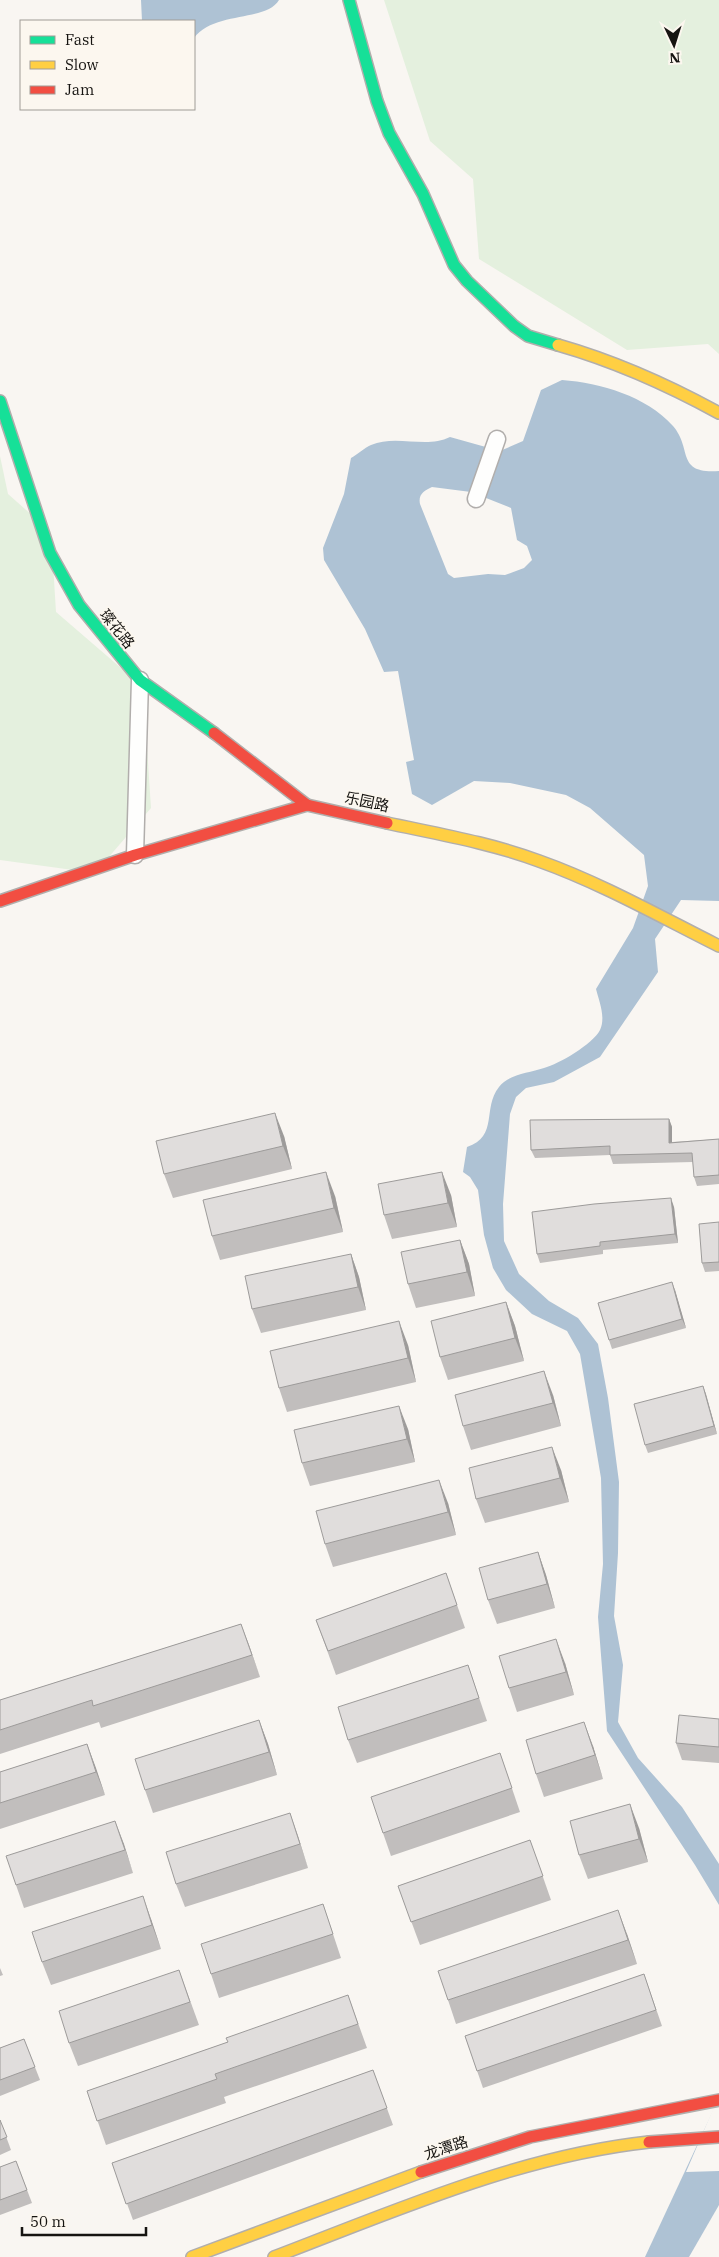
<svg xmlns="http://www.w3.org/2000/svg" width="719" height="2257" font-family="'IBM Plex Serif','Noto Sans SC',serif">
<rect width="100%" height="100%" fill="#f9f6f2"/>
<!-- green -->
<g fill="#e4f0de">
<path d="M384,0H719V354L708,344L627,350L479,259L473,179L430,141Z"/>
<path d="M0,456L8,494L51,532L56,612L143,687L151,808L95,873L0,860Z"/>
</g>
<!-- water -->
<g fill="#aec2d4" fill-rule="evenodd">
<path d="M141,0H279C266,22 214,11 194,38V21H142Z"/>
<path d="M562,380C601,383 646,396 673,426C693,449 675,474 719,471V901L681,900L655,939L658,972L600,1057L554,1082L526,1088L516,1097L510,1114L503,1204L504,1241L519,1274L549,1301L578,1318L598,1344L608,1398L619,1482L618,1553L614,1616L623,1665L618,1722L638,1758L682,1807L719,1864V1905L695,1865L607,1731L598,1617L603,1564L601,1478L580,1354L567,1331L532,1314L506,1290L493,1268L484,1235L478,1190L470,1177L463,1172L467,1147C499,1136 482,1108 499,1087C509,1074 529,1073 544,1068C559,1064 593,1044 600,1030C606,1017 599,1001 596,989L633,928L648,886L644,855L590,808L566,795L510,783L474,781L432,805L412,794L406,762L414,760L398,671L384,672L365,629L324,560L323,548L344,494L351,458C358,454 364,448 371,445C396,434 426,449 450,437L500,451L523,441L541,390ZM432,487L471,492L511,508L517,540L527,546L532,560L524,568L505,575L488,574L454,578L448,574L420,504C418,494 424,491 432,487Z"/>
<path d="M719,2098V2205L689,2257H645Z"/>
</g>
<!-- pier -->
<path fill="#f9f6f2" d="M719,2095V2171L686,2172L717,2100Z"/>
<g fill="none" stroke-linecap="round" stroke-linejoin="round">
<!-- street casing -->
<g stroke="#b1aeac" stroke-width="19">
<g id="street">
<path d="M476,499L497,439"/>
<path d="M135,855L140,680"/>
</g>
</g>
<!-- fast casing -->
<g stroke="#b1aeac" stroke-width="14">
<g id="fast">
<path d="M349,0L377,101L389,133L423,194L454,265L467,281L514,326L528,336L558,345"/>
<path d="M0,401L50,553L79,605L140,680L214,733"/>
</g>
</g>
<!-- slow casing -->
<g stroke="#b1aeac" stroke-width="14">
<g id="slow">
<path d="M558,345C614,361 668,385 719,413"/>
<path d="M387,823C438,834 491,843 539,861C601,883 661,917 719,946"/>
<path d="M192,2257L421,2172"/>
<path d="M274,2257C395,2211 519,2156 649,2142"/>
</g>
</g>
<!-- jam casing -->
<g stroke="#b1aeac" stroke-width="14">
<g id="jam">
<path d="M214,733L307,805"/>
<path d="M0,901L135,855L307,805L387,823"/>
<path d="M649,2142L719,2137"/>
<path d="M421,2172L530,2137L719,2100"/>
</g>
</g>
<!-- street -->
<use href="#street" stroke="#fefefd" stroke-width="16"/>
<!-- fast -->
<use href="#fast" stroke="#16e098" stroke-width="11"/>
<!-- slow -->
<use href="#slow" stroke="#ffcf43" stroke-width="11"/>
<!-- jam -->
<use href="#jam" stroke="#f24e42" stroke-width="11"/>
</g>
<!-- wall -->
<g fill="#c1bebd">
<path d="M669,1119L672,1127V1142L719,1139V1184L697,1186L694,1177L693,1162L613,1164L610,1155L535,1158L531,1150Z"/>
<path d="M284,1136L292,1169L173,1198L164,1174Z"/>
<path d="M451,1195L457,1227L392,1239L384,1215Z"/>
<path d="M335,1196L343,1232L220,1260L212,1236Z"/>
<path d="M674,1207L678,1243L603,1250V1254L540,1263L537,1254Z"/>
<path d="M719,1222V1271L705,1272L702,1263Z"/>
<path d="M460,1240L469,1264L475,1296L416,1308L408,1284Z"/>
<path d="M351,1254L359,1277L366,1310L261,1333L252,1309Z"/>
<path d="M675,1290L686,1328L612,1349L609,1340Z"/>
<path d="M506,1302L515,1326L524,1361L448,1380L440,1357Z"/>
<path d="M408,1345L416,1382L287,1412L279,1388Z"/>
<path d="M703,1386L717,1434L648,1453L645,1445Z"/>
<path d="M553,1395L561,1426L471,1450L463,1426Z"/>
<path d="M408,1429L415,1462L310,1486L302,1463Z"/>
<path d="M561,1470L569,1502L485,1523L476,1499Z"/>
<path d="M448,1503L456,1535L333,1567L325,1544Z"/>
<path d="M538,1552L546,1575L555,1608L497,1624L488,1600Z"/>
<path d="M446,1573L465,1628L336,1675L316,1620Z"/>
<path d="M241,1624L260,1677L101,1728L99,1722L0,1754V1700Z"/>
<path d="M565,1663L574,1695L517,1712L509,1688Z"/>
<path d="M468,1665L487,1721L357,1763L348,1740Z"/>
<path d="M719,1719V1763L682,1760L676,1743Z"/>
<path d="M259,1720L268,1744L277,1775L153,1813L145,1790Z"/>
<path d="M87,1744L105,1795L0,1829V1772Z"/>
<path d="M593,1746L603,1779L544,1797L536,1774Z"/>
<path d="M500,1753L520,1812L391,1856L383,1833Z"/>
<path d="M290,1813L308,1868L185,1907L176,1884Z"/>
<path d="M115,1821L133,1873L24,1908L16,1885Z"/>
<path d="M639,1828L648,1862L588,1879L579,1855Z"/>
<path d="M530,1840L551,1900L420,1945L398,1886Z"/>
<path d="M323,1904L341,1958L219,1998L211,1974Z"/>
<path d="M151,1919L161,1949L51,1985L42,1962Z"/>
<path d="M627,1934L637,1964L456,2024L448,2000Z"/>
<path d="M0,1968L3,1975L0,1976Z"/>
<path d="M179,1970L199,2025L78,2066L69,2043Z"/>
<path d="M644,1974L662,2026L483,2088L465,2036Z"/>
<path d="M348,1995L367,2048L224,2097L226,2103L106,2145L87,2091L228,2042Z"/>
<path d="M24,2039L40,2080L0,2096V2048Z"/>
<path d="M373,2070L393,2125L133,2220L112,2163Z"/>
<path d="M0,2120L11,2150L0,2155Z"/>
<path d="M16,2161L32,2203L0,2215V2167Z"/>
</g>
<!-- shaded-wall -->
<g fill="#9d9b9a">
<path d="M275,1113L284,1136L292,1169L283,1146Z"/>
<path d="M669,1119L672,1127V1151L669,1143Z"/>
<path d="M326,1172L335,1196L343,1232L334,1208Z"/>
<path d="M442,1172L451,1195L457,1227L448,1203Z"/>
<path d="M671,1198L674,1207L678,1243L675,1234Z"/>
<path d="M460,1240L469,1264L475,1296L467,1272Z"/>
<path d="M351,1254L359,1277L366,1310L358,1287Z"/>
<path d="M672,1282L675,1290L686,1328L682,1319Z"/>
<path d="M506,1302L515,1326L524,1361L515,1338Z"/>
<path d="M399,1321L408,1345L416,1382L408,1358Z"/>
<path d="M544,1371L553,1395L561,1426L553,1403Z"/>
<path d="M703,1386L706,1394L717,1434L714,1426Z"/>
<path d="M399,1406L408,1429L415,1462L407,1439Z"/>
<path d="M552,1447L561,1470L569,1502L560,1478Z"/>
<path d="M439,1480L448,1503L456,1535L448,1512Z"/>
<path d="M538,1552L546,1575L555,1608L547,1584Z"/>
<path d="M241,1624L249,1645L260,1677L252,1655Z"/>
<path d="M556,1639L565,1663L574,1695L566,1672Z"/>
<path d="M259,1720L268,1744L277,1775L269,1752Z"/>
<path d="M584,1722L593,1746L603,1779Z"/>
<path d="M87,1744L96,1768L105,1795L96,1772Z"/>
<path d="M630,1804L639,1828L648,1862L639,1839Z"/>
<path d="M290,1813L298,1836L308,1868L300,1844Z"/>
<path d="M115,1821L124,1844L133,1873L125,1850Z"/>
<path d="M143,1896L151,1919L161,1949L152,1925Z"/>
<path d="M618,1910L627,1934L637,1964L628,1940Z"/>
</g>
<!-- building -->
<g fill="#e0dddc" stroke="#9d9b9a">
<path d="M275,1113L283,1146L164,1174L156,1141Z"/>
<path d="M669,1119V1143L719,1139V1175L694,1177L692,1153L610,1155V1146L531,1150L530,1120Z"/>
<path d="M326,1172L334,1208L212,1236L203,1200Z"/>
<path d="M442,1172L448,1203L384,1215L378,1184Z"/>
<path d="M671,1198L675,1234L600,1242V1246L537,1254L532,1212L594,1204Z"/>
<path d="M719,1222V1262L702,1263L699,1224Z"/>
<path d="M460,1240L467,1272L408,1284L401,1252Z"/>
<path d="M351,1254L358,1287L252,1309L245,1276Z"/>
<path d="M672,1282L682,1319L609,1340L598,1303Z"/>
<path d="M506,1302L515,1338L440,1357L431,1321Z"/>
<path d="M399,1321L408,1358L279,1388L270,1351Z"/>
<path d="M544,1371L553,1403L463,1426L455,1395Z"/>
<path d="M703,1386L714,1426L645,1445L634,1404Z"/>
<path d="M399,1406L407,1439L302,1463L294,1430Z"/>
<path d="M552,1447L560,1478L476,1499L469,1468Z"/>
<path d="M439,1480L448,1512L325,1544L316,1511Z"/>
<path d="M538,1552L547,1584L488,1600L479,1568Z"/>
<path d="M446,1573L457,1605L328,1651L316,1620Z"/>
<path d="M241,1624L252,1655L93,1706L92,1700L0,1730V1700Z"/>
<path d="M556,1639L566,1672L509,1688L499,1656Z"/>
<path d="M468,1665L479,1698L348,1740L338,1707Z"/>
<path d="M679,1715L719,1719V1747L676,1743Z"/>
<path d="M259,1720L269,1752L145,1790L135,1759Z"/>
<path d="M584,1722L595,1755L536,1774L526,1740Z"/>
<path d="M87,1744L96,1772L0,1803V1772Z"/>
<path d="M500,1753L512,1788L383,1833L371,1797Z"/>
<path d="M630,1804L639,1839L579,1855L570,1821Z"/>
<path d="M290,1813L300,1844L176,1884L166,1852Z"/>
<path d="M115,1821L125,1850L16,1885L6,1856Z"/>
<path d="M530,1840L543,1876L411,1922L398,1886Z"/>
<path d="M143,1896L152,1925L42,1962L32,1932Z"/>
<path d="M323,1904L333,1934L211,1974L201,1944Z"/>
<path d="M618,1910L628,1940L448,2000L438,1971Z"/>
<path d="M179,1970L190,2002L69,2043L59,2011Z"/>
<path d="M644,1974L656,2010L477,2071L465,2036Z"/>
<path d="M348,1995L358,2024L215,2074L217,2079L97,2121L87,2091L228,2042L226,2038Z"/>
<path d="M24,2039L35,2067L0,2080V2048Z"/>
<path d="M373,2070L387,2108L126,2204L112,2163Z"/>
<path d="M0,2120L7,2137L0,2140Z"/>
<path d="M16,2161L27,2190L0,2200V2167Z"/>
</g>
<g text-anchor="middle" stroke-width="4" stroke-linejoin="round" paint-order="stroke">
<!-- street labels -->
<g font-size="15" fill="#161411" stroke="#fcf7ef">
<text transform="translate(117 629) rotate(51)" y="5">璨花路</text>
<text transform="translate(367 802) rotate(12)" y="5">乐园路</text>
<text transform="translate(446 2148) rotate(-18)" y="5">龙潭路</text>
</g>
</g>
<!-- legend -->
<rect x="20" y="20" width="175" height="90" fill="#fcf7ef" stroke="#a09c96"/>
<rect x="30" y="36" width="25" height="8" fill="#16e098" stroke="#a09c96"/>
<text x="65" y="45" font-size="15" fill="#161411">Fast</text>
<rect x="30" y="61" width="25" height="8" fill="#ffcf43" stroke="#a09c96"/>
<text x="65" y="70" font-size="15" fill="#161411">Slow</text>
<rect x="30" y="86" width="25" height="8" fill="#f24e42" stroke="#a09c96"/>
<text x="65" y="95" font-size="15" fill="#161411">Jam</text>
<!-- north arrow -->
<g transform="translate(674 45) rotate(176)" stroke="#fcf7ef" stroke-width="4" paint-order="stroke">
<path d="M0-4L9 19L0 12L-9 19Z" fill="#161411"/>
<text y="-8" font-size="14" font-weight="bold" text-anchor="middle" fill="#161411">N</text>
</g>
<!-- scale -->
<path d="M22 2227v8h124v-8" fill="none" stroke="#161411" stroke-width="2.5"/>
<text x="30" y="2227" font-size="15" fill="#161411" stroke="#fcf7ef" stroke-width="4" paint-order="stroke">50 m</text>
</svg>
